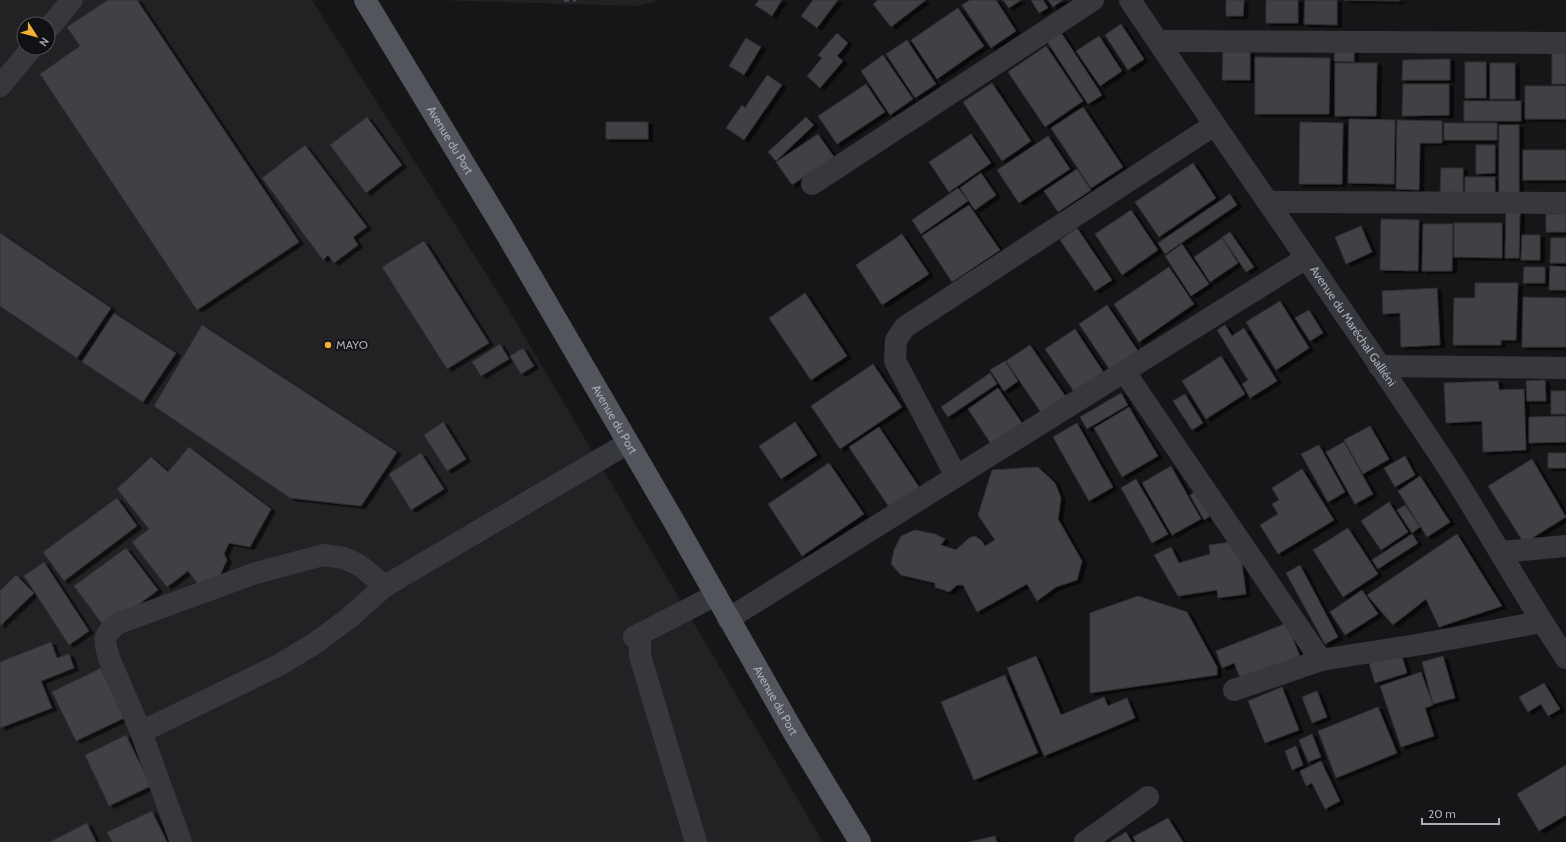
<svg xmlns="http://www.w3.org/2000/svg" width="1566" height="842" font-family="Cabin,sans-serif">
<defs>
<filter id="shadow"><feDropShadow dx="4.5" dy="2.5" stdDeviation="0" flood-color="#0009"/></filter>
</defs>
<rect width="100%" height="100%" fill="#161618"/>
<!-- built -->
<g fill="#222225" fill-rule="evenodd">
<path d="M0,0H312L506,305L823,842H0ZM24,24H48V48H24Z"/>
<path d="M435,0H660L638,6Z"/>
</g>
<!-- building -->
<g fill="#404145" stroke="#303034" filter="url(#shadow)">
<path d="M108,0H137L299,242L197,310L40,74L80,46L67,27Z"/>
<path d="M759,0H782L772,16L755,5Z"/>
<path d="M813,0H838L817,28L801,16Z"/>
<path d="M878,0H926L891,27L873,4Z"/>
<path d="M970,0H996L1016,31L991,48L962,5Z"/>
<path d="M1003,0H1021L1009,8Z"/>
<path d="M1031,0H1043L1048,8L1039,13Z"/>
<path d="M1048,0H1063L1053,7Z"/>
<path d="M1226,0H1244L1243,16H1226Z"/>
<rect x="1266" y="0" width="32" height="23"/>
<path d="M1305,0H1337V25L1304,24Z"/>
<path d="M1344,0H1399V1Z"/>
<path d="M958,8L984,46L937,79L911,40Z"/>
<path d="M1121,24L1144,59L1128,70L1105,35Z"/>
<path d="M1060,31L1102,95L1088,104L1046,40Z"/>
<path d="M837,33L848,43L837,56L843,61L820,88L807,76L822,58L818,55Z"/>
<path d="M1099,36L1122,71L1100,86L1076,51Z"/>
<path d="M746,38L761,47L744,75L729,66Z"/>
<path d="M907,40L936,84L915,98L886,54Z"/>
<path d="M1046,46L1083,101L1045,127L1008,72Z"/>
<path d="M1335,49H1354V62L1334,61Z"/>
<path d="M1223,52H1250V80H1222Z"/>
<rect x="1552" y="52" width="14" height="32"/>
<path d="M883,55L913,99L890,115L861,71Z"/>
<path d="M1255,57L1330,58L1329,114H1255Z"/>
<path d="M1450,59V80H1402L1403,60Z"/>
<rect x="1465" y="62" width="21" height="36"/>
<path d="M1335,63H1377L1376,116H1335Z"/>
<rect x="1490" y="63" width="25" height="36"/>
<path d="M767,75L782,85L744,140L726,128L742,105L745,108Z"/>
<path d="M992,83L1031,141L1002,161L963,102Z"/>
<path d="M866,84L885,112L837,144L818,116Z"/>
<path d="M1403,84H1449V115L1402,116Z"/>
<rect x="1525" y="86" width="41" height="33"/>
<rect x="1464" y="101" width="57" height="20"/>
<path d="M1083,107L1123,167L1091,188L1051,128Z"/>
<path d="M367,117L402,165L366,193L330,145Z"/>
<path d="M806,117L814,125L776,161L768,152Z"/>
<path d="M1349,119L1395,120L1394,184L1348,183Z"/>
<path d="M1397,120L1442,121V143H1420L1419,190L1396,189Z"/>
<rect x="606" y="122" width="42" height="17"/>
<path d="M1300,122L1343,123L1342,184H1299Z"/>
<rect x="1444" y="123" width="53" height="17"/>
<rect x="1499" y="125" width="20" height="68"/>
<path d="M818,134L834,157L792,185L776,162Z"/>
<path d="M971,134L991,163L949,192L929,162Z"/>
<path d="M1048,136L1070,169L1019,203L997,170Z"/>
<path d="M305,145L367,227L353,237L358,245L334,263L328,255L323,260L262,178Z"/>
<path d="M1476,145H1495V173L1476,174Z"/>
<rect x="1523" y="150" width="43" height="30"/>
<path d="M1193,163L1216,198L1159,237L1135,202Z"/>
<path d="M1441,168H1463V194H1440Z"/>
<path d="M1077,169L1091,190L1058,212L1044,191Z"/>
<path d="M981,173L996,195L975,210L960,188Z"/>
<rect x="1465" y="177" width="30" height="18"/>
<path d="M958,188L968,201L921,234L912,220Z"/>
<path d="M1230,194L1237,205L1165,254L1158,243Z"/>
<path d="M969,205L1000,250L952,282L922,236Z"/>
<path d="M1131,210L1158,250L1122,275L1095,234Z"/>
<path d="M1506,211H1520L1519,258H1505Z"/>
<rect x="1546" y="214" width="20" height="18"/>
<path d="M1381,219L1419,220L1418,271L1380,270Z"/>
<path d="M1454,223H1502V258L1454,257Z"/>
<path d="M1423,224H1453L1452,271H1422Z"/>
<path d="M1361,226L1372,252L1346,264L1335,237Z"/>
<path d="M1077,228L1112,280L1095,291L1060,240Z"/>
<path d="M1230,232L1254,267L1246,272L1222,237Z"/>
<path d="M0,233L111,308L77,358L0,306Z"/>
<path d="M902,234L929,274L882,305L856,265Z"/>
<path d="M1522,235H1540V260H1521Z"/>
<path d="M1222,238L1238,263L1210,282L1194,257Z"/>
<path d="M1551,238H1566V263H1550Z"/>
<path d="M424,241L489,343L447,369L382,267Z"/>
<path d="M1182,244L1209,284L1191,296L1165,256Z"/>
<path d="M1550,266L1566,267V290H1549Z"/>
<path d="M1169,267L1194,304L1139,342L1114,304Z"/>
<path d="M1524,267H1545V283H1523Z"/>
<path d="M1475,283H1518L1516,340H1501V345H1453L1454,298H1475Z"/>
<path d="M1437,288L1440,345L1401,347L1400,313L1383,314L1382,291Z"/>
<path d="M805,293L847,356L811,380L769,318Z"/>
<path d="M1523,297L1566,298V347H1522Z"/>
<path d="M1280,301L1309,348L1276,370L1246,322Z"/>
<path d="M1107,305L1140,354L1112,373L1079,324Z"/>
<path d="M1309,310L1323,333L1310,341L1295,318Z"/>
<path d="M114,313L176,353L143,402L82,362Z"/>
<path d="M202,325L397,452L361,506L290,498L154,406Z"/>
<path d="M1225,325L1232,336L1244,328L1277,381L1250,398L1242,384L1248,380L1217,330Z"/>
<path d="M1075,329L1106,376L1077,396L1045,349Z"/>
<path d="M500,344L509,359L481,376L472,362Z"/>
<path d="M1030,345L1066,397L1042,414L1006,361Z"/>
<path d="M523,348L534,366L521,374L510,356Z"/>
<path d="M1221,356L1245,394L1206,419L1182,381Z"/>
<path d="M1005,361L1018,381L1004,391L990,370Z"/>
<path d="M873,364L902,407L840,449L811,406Z"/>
<path d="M990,373L997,384L948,417L941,407Z"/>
<path d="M1545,380L1546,401H1527L1526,381Z"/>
<path d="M1498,381L1499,390L1524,389L1526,450L1483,452L1482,421L1446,423L1444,383Z"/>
<path d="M998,388L1024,426L993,447L968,409Z"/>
<rect x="1551" y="391" width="15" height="23"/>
<path d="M1121,393L1128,405L1087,429L1080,417Z"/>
<path d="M1185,394L1203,423L1192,430L1173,401Z"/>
<path d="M1129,407L1158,456L1122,477L1094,428Z"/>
<path d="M1566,416V442L1529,443V417Z"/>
<path d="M443,422L466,459L447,471L424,435Z"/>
<path d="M795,422L817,455L781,479L759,446Z"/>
<path d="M1077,423L1113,487L1089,501L1053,437Z"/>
<path d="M1370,426L1389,459L1363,474L1344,440Z"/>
<path d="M879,427L919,487L889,507L849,447Z"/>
<path d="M1344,442L1373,494L1355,504L1326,452Z"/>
<path d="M1319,445L1345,492L1328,502L1301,454Z"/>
<path d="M189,447L271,509L250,547L229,543L224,554L227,560L220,575L198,584L188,571L167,587L132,542L149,529L117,489L151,457L168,472Z"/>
<path d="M421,453L444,489L411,510L389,474Z"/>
<rect x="1548" y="453" width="18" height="15"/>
<path d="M1405,456L1415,475L1395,487L1384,468Z"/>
<path d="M1532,459L1566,517L1524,543L1488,486Z"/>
<path d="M829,463L864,514L802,556L768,504Z"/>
<path d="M1171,466L1201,519L1172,535L1142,483Z"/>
<path d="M1038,467L1055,483L1061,498L1058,519L1082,561L1077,580L1056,587L1037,601L1027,584L977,612L963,585H957L949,592L935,587V583L901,575L891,564L894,550L901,536L915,530L935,534L945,539L941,545L956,550L969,538L975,536L982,541L985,546L995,540L978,515L992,470Z"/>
<path d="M1302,469L1334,520L1278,554L1260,525L1278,514L1272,504L1279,500L1272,488Z"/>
<path d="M1420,476L1450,522L1427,537L1398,491Z"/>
<path d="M1136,479L1168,534L1152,543L1121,488Z"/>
<path d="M1203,488L1217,512L1204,520L1190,495Z"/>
<path d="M117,498L137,526L64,581L43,552Z"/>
<path d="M1389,502L1408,532L1381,550L1361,521Z"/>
<path d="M1405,505L1420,527L1412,533L1397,510Z"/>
<path d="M1348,528L1378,574L1343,597L1313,550Z"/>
<path d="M1412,534L1418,543L1378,569L1372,560Z"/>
<path d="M1457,534L1502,606L1439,627L1426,599L1393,625L1367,595Z"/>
<path d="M1239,541L1246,594L1218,598L1217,590L1178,596L1154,555L1171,547L1179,563L1210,554L1209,545Z"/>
<path d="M126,548L158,590L106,629L74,586Z"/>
<path d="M44,562L89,631L69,645L24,576Z"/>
<path d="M1300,565L1338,637L1325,644L1286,573Z"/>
<path d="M16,575L34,593L0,626V591Z"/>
<path d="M1362,590L1378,614L1345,635L1330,612Z"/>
<path d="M1138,596L1187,612L1217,667V675L1090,693V613Z"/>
<path d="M1287,623L1300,657L1241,680L1234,663L1222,668L1216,651Z"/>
<path d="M51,642L57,658L69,654L74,668L41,681L52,708L0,728V662Z"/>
<path d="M1401,653L1407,673L1375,683L1369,663Z"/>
<path d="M1036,656L1061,715L1104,697L1108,706L1127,698L1135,718L1044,756L1007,668Z"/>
<path d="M1443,656L1455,698L1433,704L1422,662Z"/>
<path d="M101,668L124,718L76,741L52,692Z"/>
<path d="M1421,672L1433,705L1425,708L1434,736L1401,747L1380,686Z"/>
<path d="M1005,675L1038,753L974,780L941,702Z"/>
<path d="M1544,683L1560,709L1548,716L1541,704L1528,712L1519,697Z"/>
<path d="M1282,687L1299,730L1265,743L1248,701Z"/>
<path d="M1317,691L1327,717L1312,723L1302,697Z"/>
<path d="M1378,707L1397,753L1336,778L1318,731Z"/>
<path d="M1312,734L1321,757L1308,762L1299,740Z"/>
<path d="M126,735L151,786L109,806L85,755Z"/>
<path d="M1296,746L1303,765L1292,770L1285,751Z"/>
<path d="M1321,761L1340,801L1325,809L1312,783L1306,786L1300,771Z"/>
<path d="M1566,765V815L1539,831L1517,794Z"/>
<path d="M152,811L167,842H112L107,832Z"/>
<path d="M1168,818L1183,842H1136L1133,837Z"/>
<path d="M87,823L96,842H50Z"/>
<path d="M1126,832L1132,842H1110Z"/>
<path d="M995,836L997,842H969Z"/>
</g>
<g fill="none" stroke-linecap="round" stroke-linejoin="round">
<!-- minor -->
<g stroke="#37383d" stroke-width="22">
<path id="s1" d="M1130,0C1234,155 1342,307 1445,463C1487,527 1523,595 1566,658"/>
<path d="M48,29L72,0"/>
<path d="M1158,41L1566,43"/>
<path d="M0,86L32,48"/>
<path d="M812,184L1093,0"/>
<path d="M1268,202L1566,203"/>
<path d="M1379,366L1566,368"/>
<path d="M1124,371L1321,660"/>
<path d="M956,476L895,361L896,340L905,327L1214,125"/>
<path d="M1501,552L1566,546"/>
<path d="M728,619L1306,258"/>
<path d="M1234,690L1321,660L1422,644L1541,622"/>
<path d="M141,732L109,658C104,639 102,635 119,623L253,574L323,555L344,558L359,565L385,586"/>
<path d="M181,842L141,732L279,665L314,644L349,618L385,586L628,443"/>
<path d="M696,842L640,656V640L634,637L716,595"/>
<path d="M1085,842L1148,797"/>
</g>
<!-- major -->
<path stroke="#53555c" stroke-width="22" id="s2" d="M365,0L503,228L672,518L794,733L860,842"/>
<!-- rail -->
<path stroke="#4a4c52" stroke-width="3" stroke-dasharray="5 4" stroke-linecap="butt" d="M564,0H576"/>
</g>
<!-- markers -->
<circle fill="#f2b134" stroke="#111113" stroke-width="1.5" cx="328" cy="345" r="4"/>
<g text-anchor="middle" stroke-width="3.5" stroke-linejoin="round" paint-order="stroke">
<!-- street labels -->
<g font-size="12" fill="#a8adb8" stroke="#111113">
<text dy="4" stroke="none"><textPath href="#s2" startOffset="164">Avenue du Port</textPath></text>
<text dy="4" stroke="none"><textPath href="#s1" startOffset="395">Avenue du Maréchal Galliéni</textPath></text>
<text dy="4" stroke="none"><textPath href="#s2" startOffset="488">Avenue du Port</textPath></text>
<text dy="4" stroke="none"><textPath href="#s2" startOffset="812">Avenue du Port</textPath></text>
</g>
<!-- poi labels -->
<g font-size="12" fill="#a8adb8" stroke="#111113" text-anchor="start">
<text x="336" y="349">MAYO</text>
</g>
</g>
<!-- north arrow -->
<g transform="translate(36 36) rotate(126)"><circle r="19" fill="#111113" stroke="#4d4f55"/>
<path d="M0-3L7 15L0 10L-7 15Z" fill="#f2b134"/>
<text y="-6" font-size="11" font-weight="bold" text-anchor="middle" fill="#a8adb8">N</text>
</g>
<!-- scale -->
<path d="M1422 818v6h77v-6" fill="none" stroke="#a8adb8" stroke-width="2"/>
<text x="1428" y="818" font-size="12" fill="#a8adb8" stroke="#111113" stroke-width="3" paint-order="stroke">20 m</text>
</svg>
